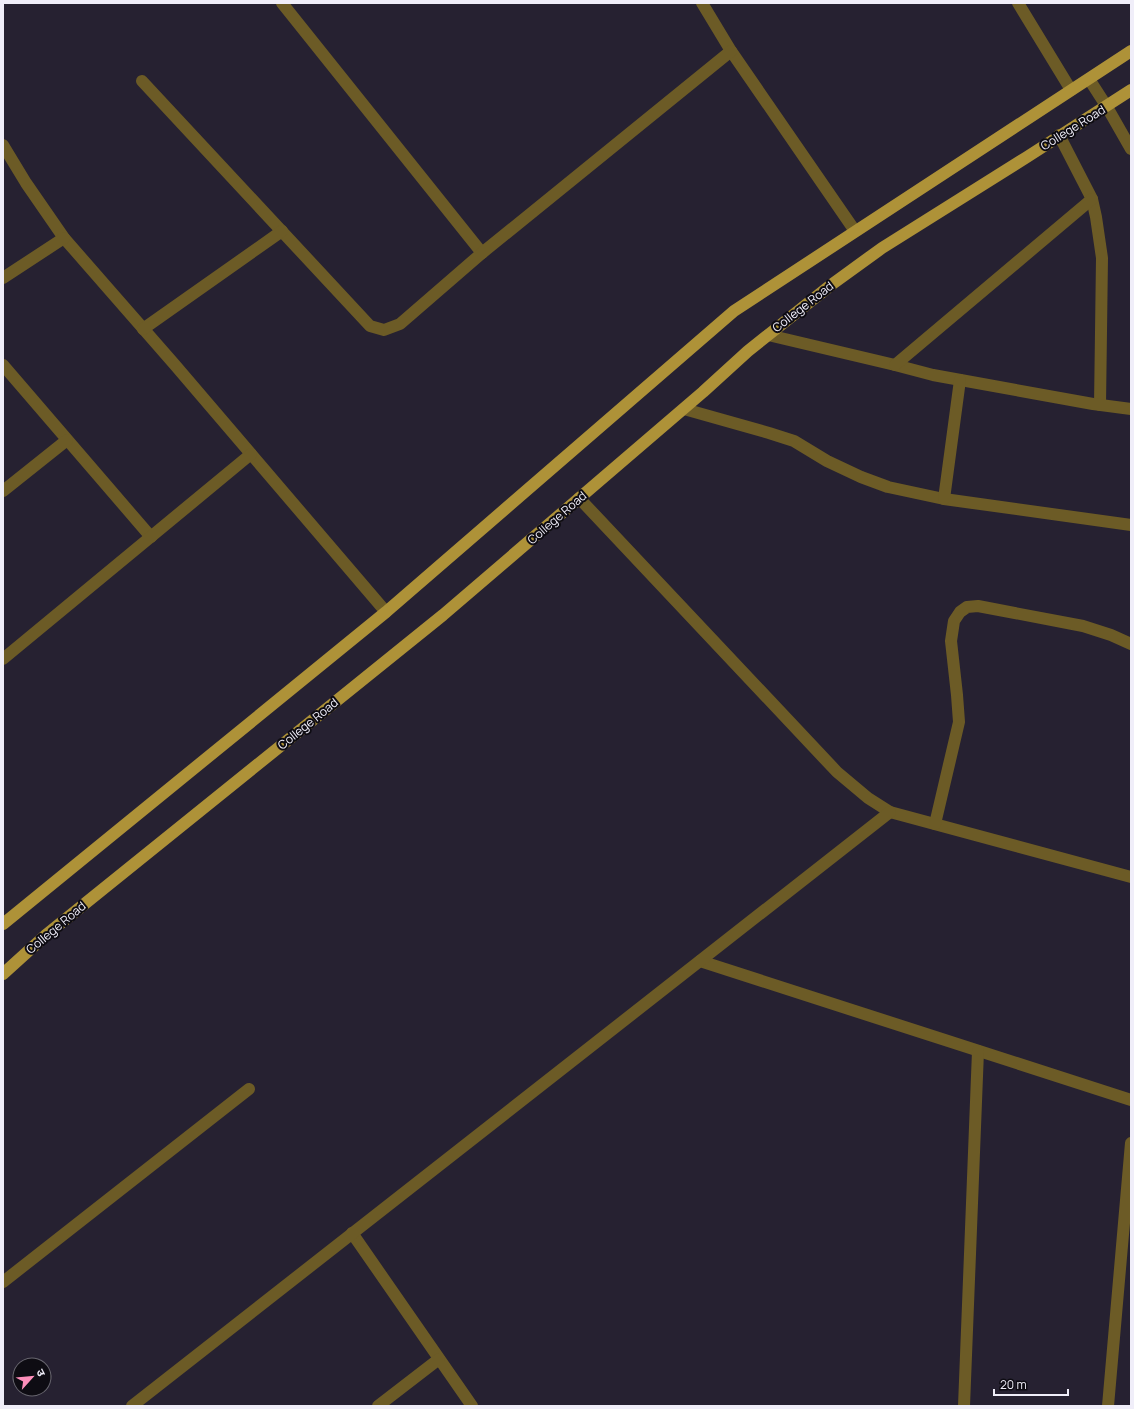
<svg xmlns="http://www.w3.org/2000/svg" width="1134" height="1409" font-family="Manrope,'Noto Sans Devanagari',sans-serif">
<rect width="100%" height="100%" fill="#262131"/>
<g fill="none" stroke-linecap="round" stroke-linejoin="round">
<!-- minor -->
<g stroke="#6c5b26" stroke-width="12">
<path d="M282,3L482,253"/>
<path d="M702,3L731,51L855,231"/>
<path d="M1018,3L1071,90"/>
<path d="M1089,79L1107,107L1131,149"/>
<path d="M142,81L370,326L384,330L400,324L482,253L731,51"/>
<path d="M1059,135L1092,199L1096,217L1102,258L1100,405"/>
<path d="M3,145L26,183L64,238L175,365L386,612"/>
<path d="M3,278L64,238"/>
<path d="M143,329L282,231"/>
<path d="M768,335L895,365L933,375L1093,404L1131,409"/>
<path d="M3,365L151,537"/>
<path d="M895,365L1092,199"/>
<path d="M684,409L769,433L794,441L827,461L861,477L888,487L944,499L1131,525"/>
<path d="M3,491L67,440"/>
<path d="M579,498L837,772L868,798L890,812L1131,877"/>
<path d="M944,499L960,380"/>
<path d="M3,659L251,454"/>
<path d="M935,824L959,722L957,695L951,641L954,621L960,612L967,607L978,606L1083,626L1111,635L1131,644"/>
<path d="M700,961L1131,1100"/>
<path d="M352,1233L472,1406"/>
<path d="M3,1282L249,1089"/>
<path d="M132,1406L890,812"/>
<path d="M378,1406L439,1359"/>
<path d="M964,1406L978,1051"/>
<path d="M1108,1406L1131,1143"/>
</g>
<!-- major -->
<g stroke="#ae9238" stroke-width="12">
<path d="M3,924L386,612L734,311L1131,51"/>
<path d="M3,974L46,935L443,615L703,392L748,351L831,285L882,248L1027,157L1131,90"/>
</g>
</g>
<g text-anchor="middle" stroke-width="4" stroke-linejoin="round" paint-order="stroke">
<!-- street labels -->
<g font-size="12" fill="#f0eef9" stroke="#0e0c13">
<text transform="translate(1073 128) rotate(-32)" y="4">College Road</text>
<text transform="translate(803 307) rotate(-38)" y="4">College Road</text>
<text transform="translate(557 518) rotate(-41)" y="4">College Road</text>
<text transform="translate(308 724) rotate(-39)" y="4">College Road</text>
<text transform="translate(56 928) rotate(-40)" y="4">College Road</text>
</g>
</g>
<!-- border -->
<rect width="1134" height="1409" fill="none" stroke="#f0eef9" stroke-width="8"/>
<!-- north arrow -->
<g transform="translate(32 1377) rotate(63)"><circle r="19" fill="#0e0c13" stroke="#68666f"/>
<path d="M0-3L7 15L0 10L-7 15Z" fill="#fe8ebb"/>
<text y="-6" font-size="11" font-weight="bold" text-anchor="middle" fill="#f0eef9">उ</text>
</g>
<!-- scale -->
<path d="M994 1389v6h74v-6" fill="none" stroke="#f0eef9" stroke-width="2"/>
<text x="1000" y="1389" font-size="12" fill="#f0eef9" stroke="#0e0c13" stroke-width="3" paint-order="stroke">20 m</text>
</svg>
